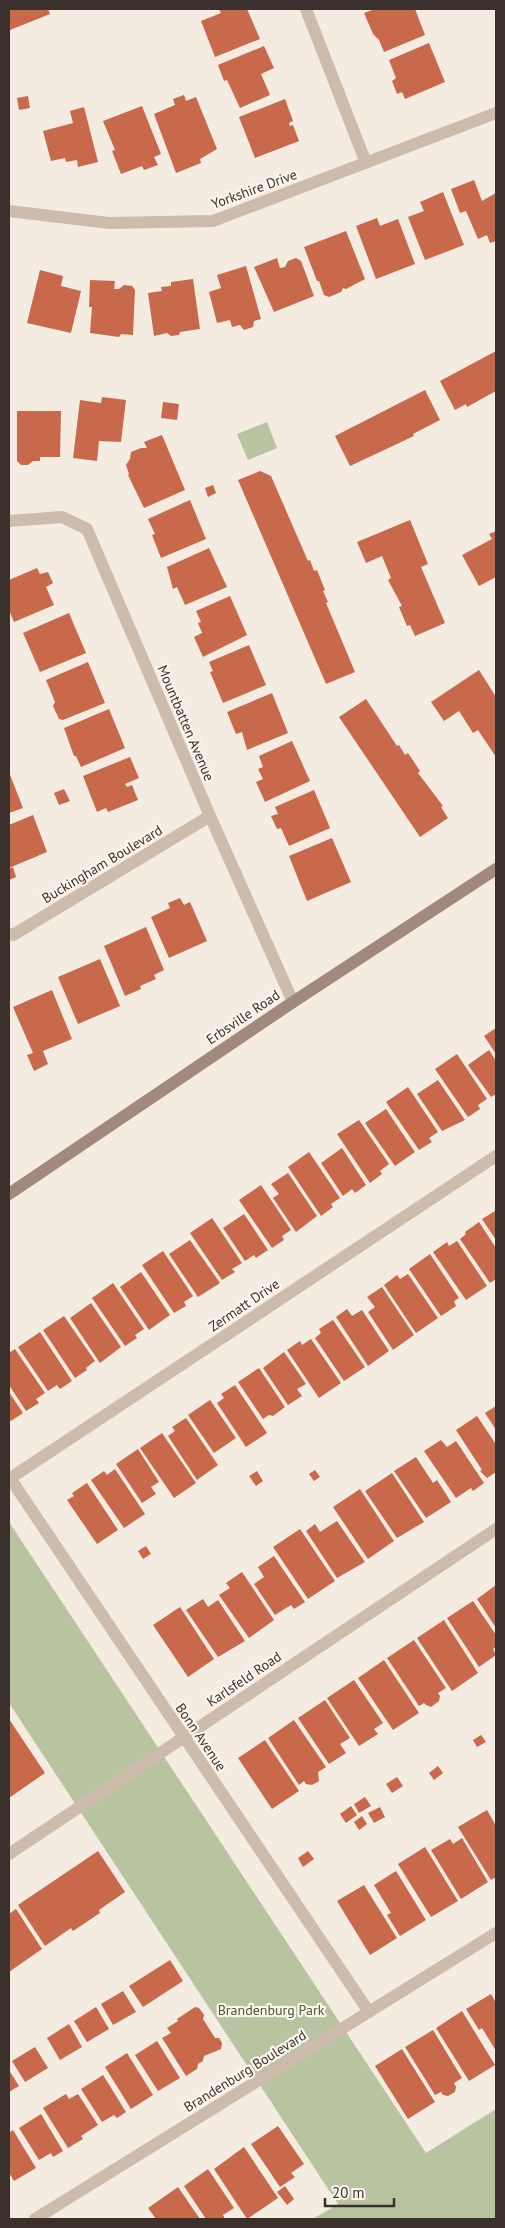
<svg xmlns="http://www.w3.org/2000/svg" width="505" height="2228" font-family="'PT Sans',sans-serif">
<rect width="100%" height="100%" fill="#f4ebe1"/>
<!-- green -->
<g fill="#b8c4a0">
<path d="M267,422L277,448L248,460L237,434Z"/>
<path d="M9,1522L426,2153L496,2109V2219H313L338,2204L9,1703Z"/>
</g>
<!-- building -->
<g fill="#c8694b">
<path d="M9,9H48L50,14L10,30Z"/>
<path d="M219,9H247L260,39L215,57L201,21L221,13Z"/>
<path d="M375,9H415L425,35L384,52L379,40L373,34L364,13Z"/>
<path d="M429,43L445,82L405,99L402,92L397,94L392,81L396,78L389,60Z"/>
<path d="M264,46L274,68L261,74L270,95L240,108L227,80L224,81L218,65Z"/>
<path d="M184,95L186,101L196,97L217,149L200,159L201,163L176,173L154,114L175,105L173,99Z"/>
<path d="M28,96L30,108L19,110L17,98Z"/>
<path d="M285,99L293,121L289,123L290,126L293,125L299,141L255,158L239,117Z"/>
<path d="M142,106L161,154L154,157L158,165L144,170L142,166L121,174L112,151L115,150L103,121Z"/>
<path d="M84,107L98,162L78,167L77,160L66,162L65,158L51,161L43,131L73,123L70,111Z"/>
<path d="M474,180L482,201L496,193V241L490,243L487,235L478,239L466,211L460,213L451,189Z"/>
<path d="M443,192L464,245L425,260L408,217L424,211L420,202Z"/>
<path d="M377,218L380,226L398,219L415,264L376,279L356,226Z"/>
<path d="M346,231L365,279L346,289L343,288L341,292L329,297L324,295L319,281H317L304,247Z"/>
<path d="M277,258L280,268L285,267L288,261L296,258L301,261L314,296L274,312L254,267Z"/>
<path d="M246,266L261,319L254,321L253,327L244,330L240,325L232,327L230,320L217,323L209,292L221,288L217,275Z"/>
<path d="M40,270L63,276L61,286L81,291L71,333L27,323Z"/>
<path d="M193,279L200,329L180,332L179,335L171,336L167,333L154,336L148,293L162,291L161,287L171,286V282Z"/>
<path d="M90,280L115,281L114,289H119L124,285L132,286L135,290L133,335L121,334L119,337L90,333L92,307H89Z"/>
<path d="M496,351V391L467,407L466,404L455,410L440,381Z"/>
<path d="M425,390L440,420L413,434L414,436L350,466L335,436Z"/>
<path d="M102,397L126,400L121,442L99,441L97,461L73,458L80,400L101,403Z"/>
<path d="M163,402L179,404L177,420L161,418Z"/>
<path d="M17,411H61L60,457H40V461H33L28,465H21L17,461Z"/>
<path d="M162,435L185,490L144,508L128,475L129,474L126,465L130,459L131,452L141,448H147L144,442Z"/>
<path d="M260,471L271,476L308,561L310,560L314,571L317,570L325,590L323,591L328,602L326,603L355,672L326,684L238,480Z"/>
<path d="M213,485L216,493L208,497L205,488Z"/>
<path d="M190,500L206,539L161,558L152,535L155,534L148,519Z"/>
<path d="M410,520L428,564L421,567L445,623L415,636L410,625L407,626L399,607L402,606L388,580L391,578L382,556L366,563L357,542Z"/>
<path d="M496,531V577L479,586L462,555L492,539L489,534Z"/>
<path d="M209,548L227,587L185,605L177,587L173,589L167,567Z"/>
<path d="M37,568L40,574L48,572L53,583L46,587L54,605L14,622L9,610V580Z"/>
<path d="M230,596L247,635L203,657L194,637L202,633L198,623L201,622L196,611Z"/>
<path d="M69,613L86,653L40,672L23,633Z"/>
<path d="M249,645L266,685L223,703L210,672L213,671L209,662Z"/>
<path d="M88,662L105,703L63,720L59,719L53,706L55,702L46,680Z"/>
<path d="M479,670L496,697V757L478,730L473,733L459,711L444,721L431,702Z"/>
<path d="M272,693L288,733L247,750L242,732L236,734L227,712Z"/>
<path d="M366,699L397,746L399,745L405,755L408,753L420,771L418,773L443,806L441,807L448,818L420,837L339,717Z"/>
<path d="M109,709L125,748L81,767L76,756H74L64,728Z"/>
<path d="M292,741L310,781L265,802L256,782L263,779L258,769L263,767L259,756Z"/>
<path d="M130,757L139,778L125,784L127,787L132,785L138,800L108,812L106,808L97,812L83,776Z"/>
<path d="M9,772L23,808L9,813Z"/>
<path d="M64,789L70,801L59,805L54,793Z"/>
<path d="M314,790L330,828L289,846L281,828L277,829L271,816L278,814L275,807Z"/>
<path d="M33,815L47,852L9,868V825Z"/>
<path d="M332,838L351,882L307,901L289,856Z"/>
<path d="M13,867L16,877L9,880V869Z"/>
<path d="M180,898L184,905L190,902L207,941L169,958L151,917L170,908L168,903Z"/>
<path d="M146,927L164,970L154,975L156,979L140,986L141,989L125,996L104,946Z"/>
<path d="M100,959L120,1006L78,1024L58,977Z"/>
<path d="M52,990L72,1039L43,1051L48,1064L34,1071L27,1055L33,1053L13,1007Z"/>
<path d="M496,1028V1054L484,1036Z"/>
<path d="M489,1050L496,1061V1094L491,1097L468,1065Z"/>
<path d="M457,1054L487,1099L478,1105L480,1109L468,1117L435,1069Z"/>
<path d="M438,1080L465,1120L442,1131L417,1094Z"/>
<path d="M408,1087L438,1132L429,1138L432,1142L419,1150L386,1102Z"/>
<path d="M386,1109L415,1152L395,1166L365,1123Z"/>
<path d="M359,1120L389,1164L380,1171L382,1174L370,1183L337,1134Z"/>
<path d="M342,1148L366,1185L355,1193L352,1189L343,1196L321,1163Z"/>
<path d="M309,1152L340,1198L331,1204L333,1207L321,1216L288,1167Z"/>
<path d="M288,1173L317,1216L296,1232L273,1198L279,1194L271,1184Z"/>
<path d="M261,1185L291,1230L282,1236L284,1240L272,1248L239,1200Z"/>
<path d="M495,1211L496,1213V1240L482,1219Z"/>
<path d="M244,1214L268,1250L256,1258L254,1255L245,1261L223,1228Z"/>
<path d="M212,1218L242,1263L232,1269L235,1272L222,1280L190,1233Z"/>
<path d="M479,1222L496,1248V1279L490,1283L460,1239L466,1234L465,1232Z"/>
<path d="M190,1240L220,1283L198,1297L169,1254Z"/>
<path d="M457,1241L487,1286L466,1300L433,1252L447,1242L449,1246Z"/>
<path d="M163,1251L193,1296L184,1302L186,1306L174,1313L142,1265Z"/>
<path d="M430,1254L459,1298L454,1301L456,1306L441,1316L409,1269Z"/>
<path d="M141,1272L170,1315L149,1330L120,1287Z"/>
<path d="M408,1274L438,1318L416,1333L384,1285L397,1275L400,1279Z"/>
<path d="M113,1283L144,1329L135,1335L137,1338L125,1346L92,1298Z"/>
<path d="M382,1287L414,1335L393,1350L368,1312L375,1307L367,1297Z"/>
<path d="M91,1303L121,1347L100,1363L70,1318Z"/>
<path d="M347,1309L352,1316L362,1310L389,1351L368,1366L336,1317Z"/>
<path d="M64,1316L95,1361L86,1368L87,1370L75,1378L43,1330Z"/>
<path d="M333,1320L365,1367L344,1381L315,1338L321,1333L319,1329Z"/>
<path d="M40,1332L72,1381L60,1389L57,1385L48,1391L18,1347Z"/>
<path d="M311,1339L341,1383L319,1398L287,1350L300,1341L302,1345Z"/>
<path d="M15,1349L45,1393L36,1399L39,1403L26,1411L9,1385V1353Z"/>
<path d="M284,1352L306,1384L297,1389L302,1396L288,1405L263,1368Z"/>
<path d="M259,1368L285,1407L273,1416L269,1415L263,1419L238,1382Z"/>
<path d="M235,1385L267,1433L246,1447L217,1403L224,1398L221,1394Z"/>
<path d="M9,1392L23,1413L11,1421L9,1419Z"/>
<path d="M210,1400L236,1438L214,1453L188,1415Z"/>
<path d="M496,1406V1430L485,1413Z"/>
<path d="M477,1416L495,1443L496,1442V1472L487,1478L480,1471L482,1470L456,1430Z"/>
<path d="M186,1418L218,1465L197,1480L168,1436L175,1431L172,1427Z"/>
<path d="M162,1433L196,1483L174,1498L140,1448Z"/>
<path d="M441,1440L447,1447L456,1441L484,1483L473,1491L471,1488L456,1498L424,1451Z"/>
<path d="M138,1449L159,1482L151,1487L156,1494L142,1503L116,1464Z"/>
<path d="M416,1457L433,1483L437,1480L451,1502L426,1518L394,1471Z"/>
<path d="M115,1469L145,1514L124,1528L91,1480L104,1471L107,1475Z"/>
<path d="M315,1470L320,1477L314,1481L309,1474Z"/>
<path d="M257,1471L263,1481L256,1486L249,1476Z"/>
<path d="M392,1473L424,1522L397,1538L365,1491Z"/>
<path d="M87,1483L118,1530L97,1544L67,1500L74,1496L72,1493Z"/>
<path d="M360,1489L394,1541L368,1559L333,1507Z"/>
<path d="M337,1521L365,1562L337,1578L306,1531L315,1524L320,1532Z"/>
<path d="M300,1529L335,1581L308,1599L273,1547Z"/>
<path d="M146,1546L151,1554L143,1559L138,1551Z"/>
<path d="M274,1556L305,1602L294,1609L291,1605L275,1615L254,1584L264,1577L258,1567Z"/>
<path d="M242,1572L274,1620L249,1638L219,1595L230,1588L226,1583Z"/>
<path d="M496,1585V1628L477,1599Z"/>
<path d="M203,1599L208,1607L218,1600L245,1641L218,1657L186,1610Z"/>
<path d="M473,1601L496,1635V1647L493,1649L496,1655L479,1667L447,1618Z"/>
<path d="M180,1607L214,1659L188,1677L153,1625Z"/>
<path d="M444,1620L478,1673L452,1691L417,1638Z"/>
<path d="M414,1640L446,1688L438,1693L440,1696L439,1701L431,1707L426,1705L424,1703L419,1706L387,1658Z"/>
<path d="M384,1660L419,1713L393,1730L358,1678Z"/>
<path d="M354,1680L383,1723L374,1729L378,1734L359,1746L327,1698Z"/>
<path d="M325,1700L350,1738L340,1744L346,1753L329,1764L298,1718Z"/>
<path d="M9,1719L45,1773L9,1798Z"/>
<path d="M294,1720L326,1767L318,1772L319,1781L312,1785L306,1784L304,1781L299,1785L268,1738Z"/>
<path d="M481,1735L486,1742L477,1747L473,1740Z"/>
<path d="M265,1740L299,1791L272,1809L238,1758Z"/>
<path d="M438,1766L443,1773L434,1780L429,1773Z"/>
<path d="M397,1777L403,1786L392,1793L386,1784Z"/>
<path d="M365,1797L371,1806L359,1813L354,1804Z"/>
<path d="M351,1806L357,1815L346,1823L340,1814Z"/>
<path d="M380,1807L385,1817L374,1823L368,1813Z"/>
<path d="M487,1810L496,1826V1877L491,1880L458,1827Z"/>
<path d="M362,1816L367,1824L359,1830L354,1822Z"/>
<path d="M462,1838L488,1882L461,1899L431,1850L450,1839L453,1844Z"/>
<path d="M425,1847L458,1901L431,1917L398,1864Z"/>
<path d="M98,1851L125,1892L99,1910L100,1913L73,1931L71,1928L45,1946L18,1905Z"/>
<path d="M308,1851L314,1859L303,1867L298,1858Z"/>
<path d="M396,1871L426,1920L400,1936L387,1915L391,1913L374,1885Z"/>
<path d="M364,1885L397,1938L370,1955L337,1901Z"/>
<path d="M16,1909L42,1949L9,1972V1914Z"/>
<path d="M170,1960L183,1981L143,2007L129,1986Z"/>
<path d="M123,1991L136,2012L113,2025L101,2004Z"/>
<path d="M491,1994L496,2003V2051L482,2028L479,2030L466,2009Z"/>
<path d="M96,2007L109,2029L87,2042L74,2021Z"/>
<path d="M195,2007L199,2008L204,2015L203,2019L215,2038H219L222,2043L221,2049L204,2056L203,2061L198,2064L197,2069L186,2076L162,2038L171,2033L167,2028L178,2021L177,2019Z"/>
<path d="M462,2011L495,2065L469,2081L436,2028Z"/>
<path d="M69,2024L82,2047L60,2060L47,2038Z"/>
<path d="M433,2030L462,2078L454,2083L456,2087L455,2092L448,2096L443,2095L441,2092L435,2095L405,2047Z"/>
<path d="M157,2041L180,2078L158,2091L135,2055Z"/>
<path d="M35,2047L48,2068L25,2082L12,2061Z"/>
<path d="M402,2049L435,2102L408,2119L375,2066Z"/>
<path d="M127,2053L153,2095L131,2109L105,2067Z"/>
<path d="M9,2070L19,2086L9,2092Z"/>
<path d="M103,2075L126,2112L117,2118L114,2115L102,2122L81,2089Z"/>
<path d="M66,2094L69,2099L78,2094L98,2125L81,2136L83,2139L68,2148L43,2108Z"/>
<path d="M41,2114L63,2151L53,2157L51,2153L39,2160L19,2128Z"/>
<path d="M278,2126L304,2164L291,2173L295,2177L280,2187L251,2144Z"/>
<path d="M13,2130L36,2168L14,2181L9,2173V2133Z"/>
<path d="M244,2147L278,2198L247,2219L214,2169Z"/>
<path d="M208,2169L234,2208L223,2215L225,2219H206L184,2186Z"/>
<path d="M285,2186L294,2199L287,2205L277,2192Z"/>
<path d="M178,2187L200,2219H156L148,2208Z"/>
</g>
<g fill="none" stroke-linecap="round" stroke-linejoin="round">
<!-- street -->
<g stroke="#cdbbac" stroke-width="12">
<path d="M306,9L366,163"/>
<path d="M9,211L109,223L213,221L496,113"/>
<path d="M9,521L62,517L87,529L210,816L293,1002"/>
<path d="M9,934L13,935L210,816"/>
<path d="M10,1478L369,2012"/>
<path d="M9,1479L496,1156"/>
<path d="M9,1854L496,1529"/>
<path d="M35,2219L496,1933"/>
</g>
<!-- secondary -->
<path stroke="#a18a7d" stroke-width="12" d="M9,1194L293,1002L496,869"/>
</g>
<g text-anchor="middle" stroke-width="4.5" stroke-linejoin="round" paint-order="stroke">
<!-- street labels -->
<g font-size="14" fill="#3b302b" stroke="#fbf5ee">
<text transform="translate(254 189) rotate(-20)" y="5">Yorkshire Drive</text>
<text transform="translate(186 723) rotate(67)" y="5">Mountbatten Avenue</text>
<text transform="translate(102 864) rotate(-31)" y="5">Buckingham Boulevard</text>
<text transform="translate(243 1017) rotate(-34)" y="5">Erbsville Road</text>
<text transform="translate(244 1305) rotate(-34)" y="5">Zermatt Drive</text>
<text transform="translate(244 1679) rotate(-34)" y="5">Karlsfeld Road</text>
<text transform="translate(201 1737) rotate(56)" y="5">Bonn Avenue</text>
<text transform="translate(245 2071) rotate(-32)" y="5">Brandenburg Boulevard</text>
</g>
<!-- park labels -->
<g font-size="14" fill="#4a5a2e" stroke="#fbf5ee">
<text x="271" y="2015">Brandenburg Park</text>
</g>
</g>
<!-- border -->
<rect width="505" height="2228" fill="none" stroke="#3b302b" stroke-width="20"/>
<!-- scale -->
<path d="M325 2198v8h69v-8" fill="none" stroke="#3b302b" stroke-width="2.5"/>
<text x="332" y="2198" font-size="15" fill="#3b302b" stroke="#fbf5ee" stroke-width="4" paint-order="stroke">20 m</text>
</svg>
